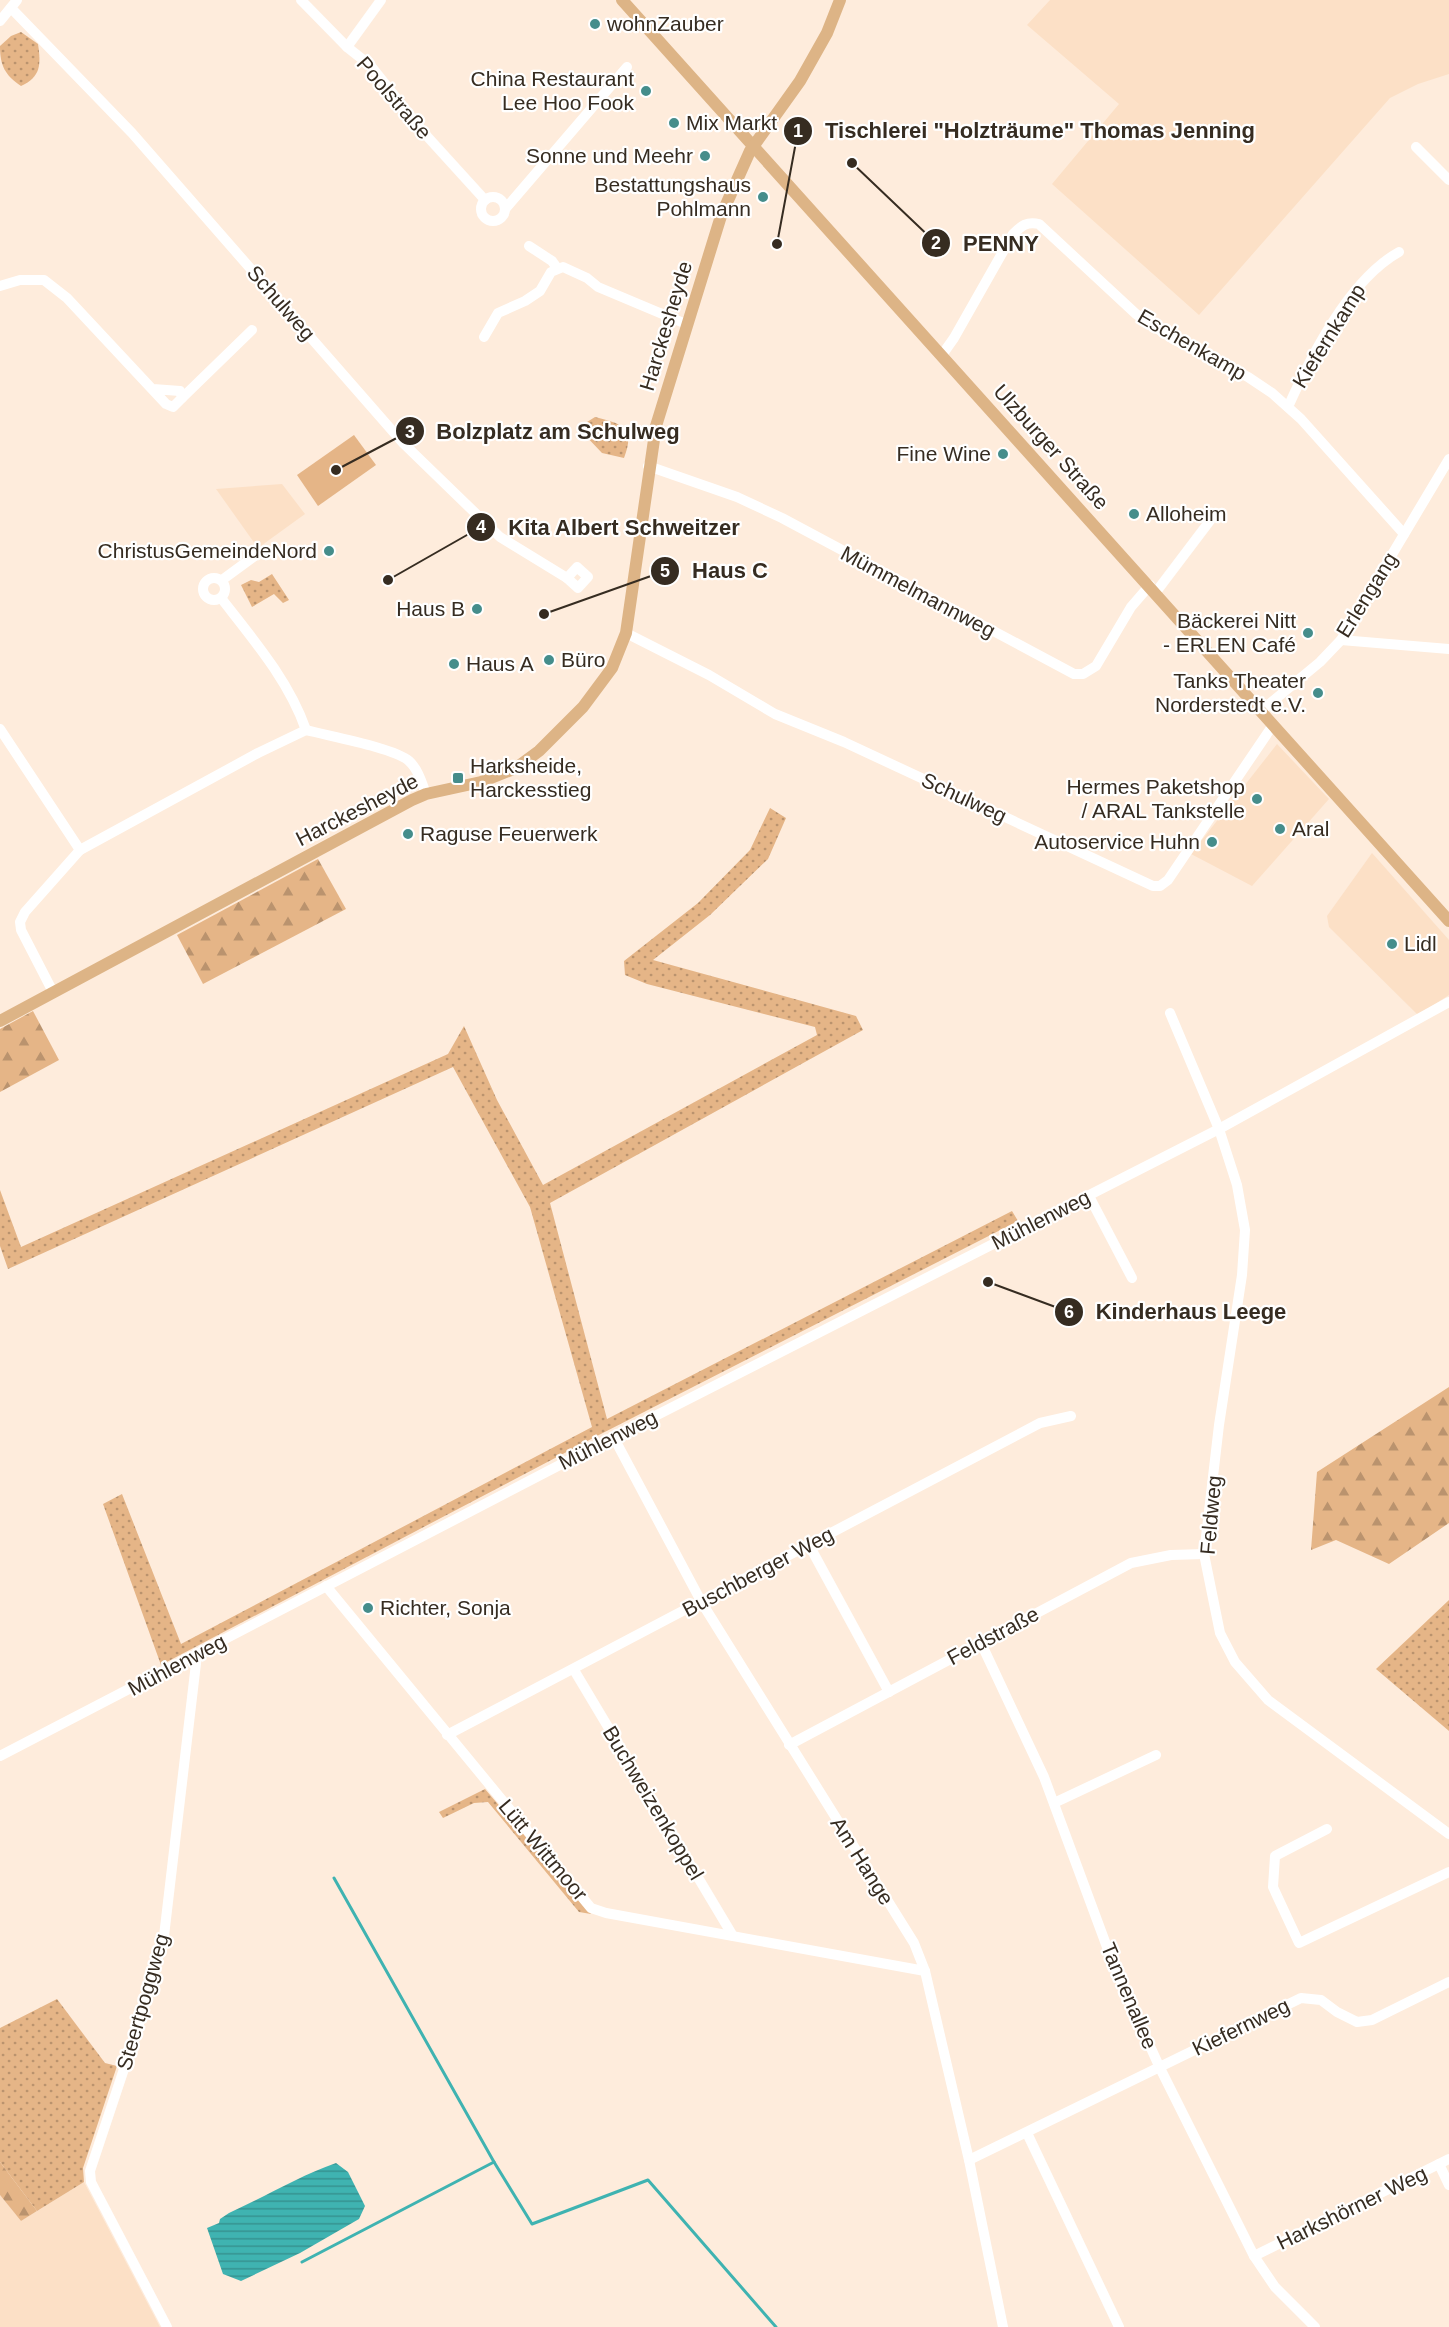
<svg xmlns="http://www.w3.org/2000/svg" width="1449" height="2327" font-family="Arial,sans-serif">
<defs>
<pattern id="green-dots" width="8" height="8" patternUnits="userSpaceOnUse" patternTransform="scale(1.5)"><rect width="8" height="8" fill="#e5b587"/><path d="M2 2h.1M6 6h.1" fill="none" stroke="#ba936e" stroke-width="1.8" stroke-linecap="round"/></pattern>
<pattern id="forest-firs" width="22" height="20" patternUnits="userSpaceOnUse" patternTransform="scale(1.5)"><rect width="22" height="20" fill="#e5b587"/><path d="M5 1l3.5 6h-7zM16 11l3.5 6h-7z" fill="#ba936e"/></pattern>
<pattern id="water-rules" width="6" height="5" patternUnits="userSpaceOnUse" patternTransform="scale(1.5)"><rect width="6" height="5" fill="#3fb3b1"/><path d="M0 2.5h6" fill="none" stroke="#369290"/></pattern>
</defs>
<rect width="100%" height="100%" fill="#feecdc"/>
<!-- built -->
<g fill="#fce0c6">
<path d="M1050,0H1449V74L1418,84L1390,98L1199,315L1052,184L1119,104L1027,25Z"/>
<path d="M282,484L305,514L258,548L216,489Z"/>
<path d="M1277,744L1329,799L1252,886L1191,854Z"/>
<path d="M1372,853L1449,940V995L1418,1015L1329,927L1327,916Z"/>
<path d="M84,2182L160,2327H0V2195L21,2221Z"/>
</g>
<!-- green -->
<g fill="url(#green-dots)">
<path d="M21,32L38,44C41,64 41,77 21,86C5,75 0,66 0,46L11,36Z"/>
<path d="M595,417C622,424 636,427 624,458L602,453L583,433L587,422Z"/>
<path d="M272,574L289,600L283,603L274,594L252,607L241,585L251,580L259,582Z"/>
<path d="M770,808L786,818L768,859L710,915L653,960L856,1016L863,1030L550,1203L607,1419L1012,1211L1018,1221L595,1437L161,1665L103,1504L122,1494L181,1644L592,1427L530,1207L453,1067L8,1269L0,1246V1190L21,1247L448,1054L464,1026L497,1100L543,1185L817,1035L815,1027L647,984L625,975L624,961L698,903L750,850Z"/>
<path d="M1449,1600V1731L1376,1669Z"/>
<path d="M485,1789L591,1914L579,1912L488,1802L474,1803L443,1818L439,1812Z"/>
<path d="M57,1999L105,2063L117,2066L83,2168L84,2182L37,2211L0,2162V2028Z"/>
</g>
<!-- forest -->
<g fill="url(#forest-firs)">
<path d="M318,859L346,909L203,984L177,935Z"/>
<path d="M33,1011L59,1060L0,1092V1029Z"/>
<path d="M1449,1387V1523L1389,1564L1336,1540L1311,1550L1317,1472Z"/>
<path d="M0,2162L37,2211L21,2221L0,2195Z"/>
</g>
<!-- pitch -->
<path fill="#e5b587" d="M354,435L376,465L318,506L297,475Z"/>
<!-- water -->
<path fill="url(#water-rules)" d="M336,2163L348,2172L365,2206L359,2219L300,2253L241,2281L223,2274L207,2228L219,2223L220,2219L229,2213C265,2197 299,2176 336,2163Z"/>
<g fill="none" stroke-linecap="round" stroke-linejoin="round">
<!-- stream -->
<g stroke="#3fb3b1" stroke-width="3">
<path d="M334,1878L494,2162"/>
<path d="M302,2262L494,2162L532,2224L648,2180L776,2327"/>
</g>
<!-- minor -->
<g stroke="#fff" stroke-width="10">
<path d="M301,0L347,47L371,66L425,134L485,200"/>
<path d="M11,8L132,133L403,443L500,537L567,578"/>
<path d="M0,21L17,0"/>
<path d="M347,47L381,0"/>
<path d="M1416,147L1449,180"/>
<circle cx="493" cy="209" r="12"/>
<path d="M506,208L627,67"/>
<path d="M529,246L552,261L557,268"/>
<path d="M0,286L20,280H44L67,298L166,404L173,407L182,398L180,391L153,389"/>
<path d="M484,337L498,313L525,301L540,291L551,272L563,267L587,278L598,287L686,324"/>
<path d="M942,355L954,338L1013,234C1021,226 1027,221 1039,224L1136,314L1173,339L1248,377L1272,393L1301,419L1404,534"/>
<path d="M182,398L252,330"/>
<path d="M1288,407C1311,356 1349,280 1399,252"/>
<path d="M648,466L737,497L782,518L1074,674H1083L1096,666L1131,607L1150,585"/>
<path d="M577,567L588,577L578,588L567,578Z"/>
<circle cx="214" cy="589" r="11"/>
<path d="M222,580L256,555"/>
<path d="M1156,592L1212,518"/>
<path d="M221,598C253,639 289,681 306,730"/>
<path d="M626,633L709,675L775,714L844,742L1153,886H1160L1168,880L1273,725"/>
<path d="M1341,640L1449,649"/>
<path d="M1261,711L1320,662L1341,640L1449,459"/>
<path d="M0,729L80,850"/>
<path d="M53,992L21,930L20,922L25,912L80,850L258,753L306,730C328,736 395,748 409,761C418,769 422,783 426,794"/>
<path d="M1170,1013L1219,1129L1237,1185L1245,1230L1242,1275L1219,1425L1204,1554L1220,1633L1235,1662L1268,1700L1449,1834"/>
<path d="M1089,1196L1132,1278"/>
<path d="M614,1438L702,1603L914,1943L925,1971L969,2160L1003,2327"/>
<path d="M809,1545L889,1692"/>
<path d="M326,1586L591,1908L606,1913L925,1971"/>
<path d="M981,1643L1044,1777L1114,1966L1159,2066L1254,2256L1275,2287L1315,2327"/>
<path d="M574,1670L733,1936"/>
<path d="M447,1735L1040,1423L1071,1416"/>
<path d="M789,1745L1131,1563L1171,1555L1204,1554"/>
<path d="M0,1756L604,1442L1219,1129L1449,1002"/>
<path d="M1054,1803L1156,1755"/>
<path d="M1327,1829L1275,1856L1273,1887L1299,1943L1449,1872"/>
<path d="M1027,2133L1119,2327"/>
<path d="M969,2160L1301,1998L1321,2000L1337,2012L1357,2022L1372,2020L1449,1982"/>
<path d="M1439,2164L1449,2185"/>
<path d="M1254,2256L1449,2159"/>
<path d="M167,2327L91,2182L90,2171L139,2024L164,1936L197,1655"/>
</g>
<!-- major -->
<g stroke="#ddb486" stroke-width="12">
<path d="M622,0L1449,921"/>
<path d="M0,1021L412,800L426,794L481,782L516,768L539,751L583,707L612,668L626,633L656,426L721,216L750,151L800,81L827,33L840,0"/>
</g>
</g>
<!-- markers -->
<g fill="#458d8b" stroke="#fff" stroke-width="2">
<circle cx="595" cy="24" r="6"/>
<circle cx="646" cy="91" r="6"/>
<circle cx="674" cy="123" r="6"/>
<circle cx="705" cy="156" r="6"/>
<circle cx="763" cy="197" r="6"/>
<circle cx="1003" cy="454" r="6"/>
<circle cx="1134" cy="514" r="6"/>
<circle cx="329" cy="551" r="6"/>
<circle cx="477" cy="609" r="6"/>
<circle cx="1308" cy="633" r="6"/>
<circle cx="549" cy="660" r="6"/>
<circle cx="454" cy="664" r="6"/>
<circle cx="1318" cy="693" r="6"/>
<rect x="452" y="772" width="12" height="12" rx="3"/>
<circle cx="1257" cy="799" r="6"/>
<circle cx="1280" cy="829" r="6"/>
<circle cx="408" cy="834" r="6"/>
<circle cx="1212" cy="842" r="6"/>
<circle cx="1392" cy="944" r="6"/>
<circle cx="368" cy="1608" r="6"/>
</g>
<g text-anchor="middle" stroke-width="4.5" stroke-linejoin="round" paint-order="stroke">
<!-- poi labels -->
<g font-size="21" fill="#362c21" stroke="#fff" text-anchor="start">
<text x="607" y="31">wohnZauber</text>
<text x="634" y="86" text-anchor="end">China Restaurant<tspan x="634" dy="24">Lee Hoo Fook</tspan></text>
<text x="686" y="130">Mix Markt</text>
<text x="693" y="163" text-anchor="end">Sonne und Meehr</text>
<text x="751" y="192" text-anchor="end">Bestattungshaus<tspan x="751" dy="24">Pohlmann</tspan></text>
<text x="991" y="461" text-anchor="end">Fine Wine</text>
<text x="1146" y="521">Alloheim</text>
<text x="317" y="558" text-anchor="end">ChristusGemeindeNord</text>
<text x="465" y="616" text-anchor="end">Haus B</text>
<text x="1296" y="628" text-anchor="end">Bäckerei Nitt<tspan x="1296" dy="24">- ERLEN Café</tspan></text>
<text x="561" y="667">Büro</text>
<text x="466" y="671">Haus A</text>
<text x="1306" y="688" text-anchor="end">Tanks Theater<tspan x="1306" dy="24">Norderstedt e.V.</tspan></text>
<text x="470" y="773">Harksheide,<tspan x="470" dy="24">Harckesstieg</tspan></text>
<text x="1245" y="794" text-anchor="end">Hermes Paketshop<tspan x="1245" dy="24">/ ARAL Tankstelle</tspan></text>
<text x="1292" y="836">Aral</text>
<text x="420" y="841">Raguse Feuerwerk</text>
<text x="1200" y="849" text-anchor="end">Autoservice Huhn</text>
<text x="1404" y="951">Lidl</text>
<text x="380" y="1615">Richter, Sonja</text>
</g>
<!-- street labels -->
<g font-size="21" fill="#362c21" stroke="#fff">
<text transform="translate(394 98) rotate(49)" y="7">Poolstraße</text>
<text transform="translate(281 303) rotate(49)" y="7">Schulweg</text>
<text transform="translate(666 326) rotate(-73)" y="7">Harckesheyde</text>
<text transform="translate(1329 336) rotate(-58)" y="7">Kiefernkamp</text>
<text transform="translate(1192 345) rotate(30)" y="7">Eschenkamp</text>
<text transform="translate(1051 447) rotate(48)" y="7">Ulzburger Straße</text>
<text transform="translate(918 592) rotate(28)" y="7">Mümmelmannweg</text>
<text transform="translate(1367 595) rotate(-58)" y="7">Erlengang</text>
<text transform="translate(964 798) rotate(25)" y="7">Schulweg</text>
<text transform="translate(357 810) rotate(-27)" y="7">Harckesheyde</text>
<text transform="translate(1041 1220) rotate(-27)" y="7">Mühlenweg</text>
<text transform="translate(608 1440) rotate(-27)" y="7">Mühlenweg</text>
<text transform="translate(1211 1515) rotate(-85)" y="7">Feldweg</text>
<text transform="translate(758 1572) rotate(-28)" y="7">Buschberger Weg</text>
<text transform="translate(993 1636) rotate(-28)" y="7">Feldstraße</text>
<text transform="translate(177 1665) rotate(-28)" y="7">Mühlenweg</text>
<text transform="translate(653 1803) rotate(59)" y="7">Buchweizenkoppel</text>
<text transform="translate(543 1850) rotate(50)" y="7">Lütt Wittmoor</text>
<text transform="translate(862 1861) rotate(58)" y="7">Am Hange</text>
<text transform="translate(1129 1996) rotate(67)" y="7">Tannenallee</text>
<text transform="translate(143 2002) rotate(-74)" y="7">Steertpoggweg</text>
<text transform="translate(1241 2027) rotate(-26)" y="7">Kiefernweg</text>
<text transform="translate(1352 2208) rotate(-26)" y="7">Harkshörner Weg</text>
</g>
</g>
<!-- callouts -->
<path fill="none" stroke="#362c21" stroke-width="2" d="M777 244L798 131M852 163L936 243M336 470L410 431M388 580L481 527M544 614L665 571M988 1282L1069 1312"/>
<g fill="#362c21" stroke="#fff" stroke-width="2">
<circle cx="777" cy="244" r="6"/>
<circle cx="852" cy="163" r="6"/>
<circle cx="336" cy="470" r="6"/>
<circle cx="388" cy="580" r="6"/>
<circle cx="544" cy="614" r="6"/>
<circle cx="988" cy="1282" r="6"/>
<circle cx="798" cy="131" r="15"/>
<circle cx="936" cy="243" r="15"/>
<circle cx="410" cy="431" r="15"/>
<circle cx="481" cy="527" r="15"/>
<circle cx="665" cy="571" r="15"/>
<circle cx="1069" cy="1312" r="15"/>
</g>
<g font-size="18" text-anchor="middle" font-weight="bold" fill="#fff">
<text x="798" y="137">1</text>
<text x="936" y="249">2</text>
<text x="410" y="438">3</text>
<text x="481" y="533">4</text>
<text x="665" y="577">5</text>
<text x="1069" y="1318">6</text>
</g>
<g font-size="22" text-anchor="middle" font-weight="bold" fill="#362c21" stroke="#fff" stroke-width="4.5" stroke-linejoin="round" paint-order="stroke">
<text x="1040" y="138">Tischlerei "Holzträume" Thomas Jenning</text>
<text x="1001" y="251">PENNY</text>
<text x="558" y="439">Bolzplatz am Schulweg</text>
<text x="624" y="535">Kita Albert Schweitzer</text>
<text x="730" y="578">Haus C</text>
<text x="1191" y="1319">Kinderhaus Leege</text>
</g>
</svg>
